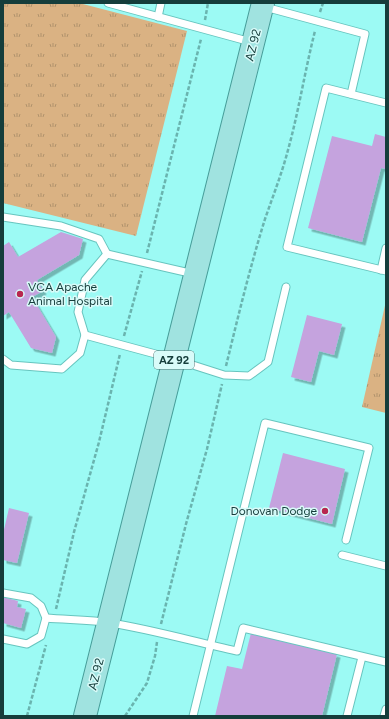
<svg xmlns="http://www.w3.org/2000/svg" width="389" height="719" font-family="Figtree,sans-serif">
<defs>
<pattern id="grass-tufts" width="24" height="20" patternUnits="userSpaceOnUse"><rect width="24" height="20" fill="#dab283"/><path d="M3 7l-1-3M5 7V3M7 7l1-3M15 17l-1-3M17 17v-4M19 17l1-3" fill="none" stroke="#b0926c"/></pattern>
<filter id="shadow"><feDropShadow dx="3.5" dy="3.5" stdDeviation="0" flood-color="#0004"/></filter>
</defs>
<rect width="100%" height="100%" fill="#9cfaf4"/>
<!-- grass -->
<g fill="url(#grass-tufts)">
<path d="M3,3H79L187,31L136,236L3,203Z"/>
<path d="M386,301V413L362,407Z"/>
</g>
<!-- building -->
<g fill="#c5a3de" filter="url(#shadow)">
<path d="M375,134L386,137V169L381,168L362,242L308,228L332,136L372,146Z"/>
<path d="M61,232L83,239L79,255L37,280L43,291L32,297L56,337L52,353L31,348L9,312L3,316V246L9,242L18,257Z"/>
<path d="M307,315L342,324L334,355L319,351L311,382L291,377Z"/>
<path d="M283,453L345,469L332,524L269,508Z"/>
<path d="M9,508L29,513L17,563L3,560V534Z"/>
<path d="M3,597L18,601L17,607L26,609L21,628L3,623Z"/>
<path d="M251,633L337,654L322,716H215L227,666L242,669Z"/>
</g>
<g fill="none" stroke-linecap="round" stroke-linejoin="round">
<!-- lane casing -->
<g stroke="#67c5bf" stroke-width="9">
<g id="lane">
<path d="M108,3L251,42"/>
<path d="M265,7L365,34L351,94"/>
<path d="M158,17L161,3"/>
<path d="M386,103L326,88L287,247L386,271"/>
<path d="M3,217L61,226L99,239L107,254"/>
<path d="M381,270L386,248"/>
<path d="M194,274L107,254L85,280L78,312L85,335L174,359L224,375L249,376L268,362L286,287"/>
<path d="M3,359L11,365L62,369L80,353L85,335"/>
<path d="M342,555L386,566"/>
<path d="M3,593L31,598L41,606L46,618L41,636L27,644L3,639"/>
<path d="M46,618C67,620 90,619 111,623C154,630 195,642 237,651L243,628L386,662"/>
<path d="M193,716L265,423L369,448L346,540"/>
<path d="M347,716L362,657"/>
<path d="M384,716L386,709"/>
</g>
</g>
<!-- primary casing -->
<g stroke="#469d99" stroke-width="24">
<path id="primary" d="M85,716L263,3"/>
</g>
<!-- path -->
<g stroke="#6ab4af" stroke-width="2.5" stroke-dasharray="4 2" stroke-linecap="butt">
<path d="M320,12L323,3"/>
<path d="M205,20L208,3"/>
<path d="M147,253L201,39"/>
<path d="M124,336L142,271"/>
<path d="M226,366C238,317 250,267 265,219C273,196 282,173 288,150C299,110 305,70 315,31"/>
<path d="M56,609L74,532L99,442L120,354"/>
<path d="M161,624L186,524L207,449L222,384"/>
<path d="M27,716L46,645"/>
<path d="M125,716L147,683L155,656L157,642"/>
</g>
<!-- lane -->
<use href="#lane" stroke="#fff" stroke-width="7"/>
<!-- primary -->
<use href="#primary" stroke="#a0e3e0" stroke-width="22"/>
</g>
<!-- markers -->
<g fill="#b8274f" stroke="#d9fbf9" stroke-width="1.5">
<circle cx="20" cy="294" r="4"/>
<circle cx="325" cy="511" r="4"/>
</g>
<g text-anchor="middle" stroke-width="3" stroke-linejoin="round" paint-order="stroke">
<!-- shield labels -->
<rect fill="#d9fbf9" stroke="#507674" stroke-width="1" x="154" y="351" width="40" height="18" rx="3"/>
<g font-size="11" font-weight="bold" fill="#153d3b">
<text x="174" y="364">AZ 92</text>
</g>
<!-- street labels -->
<g font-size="12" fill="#153d3b" stroke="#d9fbf9">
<text transform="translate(253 45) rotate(-76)" y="4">AZ 92</text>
<text transform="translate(96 674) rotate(-76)" y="4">AZ 92</text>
</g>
<!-- poi labels -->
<g font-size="12" fill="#153d3b" stroke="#d9fbf9" text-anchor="start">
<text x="28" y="291">VCA Apache<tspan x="28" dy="14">Animal Hospital</tspan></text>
<text x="317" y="515" text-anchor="end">Donovan Dodge</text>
</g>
</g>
<!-- border -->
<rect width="389" height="719" fill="none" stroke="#153d3b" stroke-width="8"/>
</svg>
